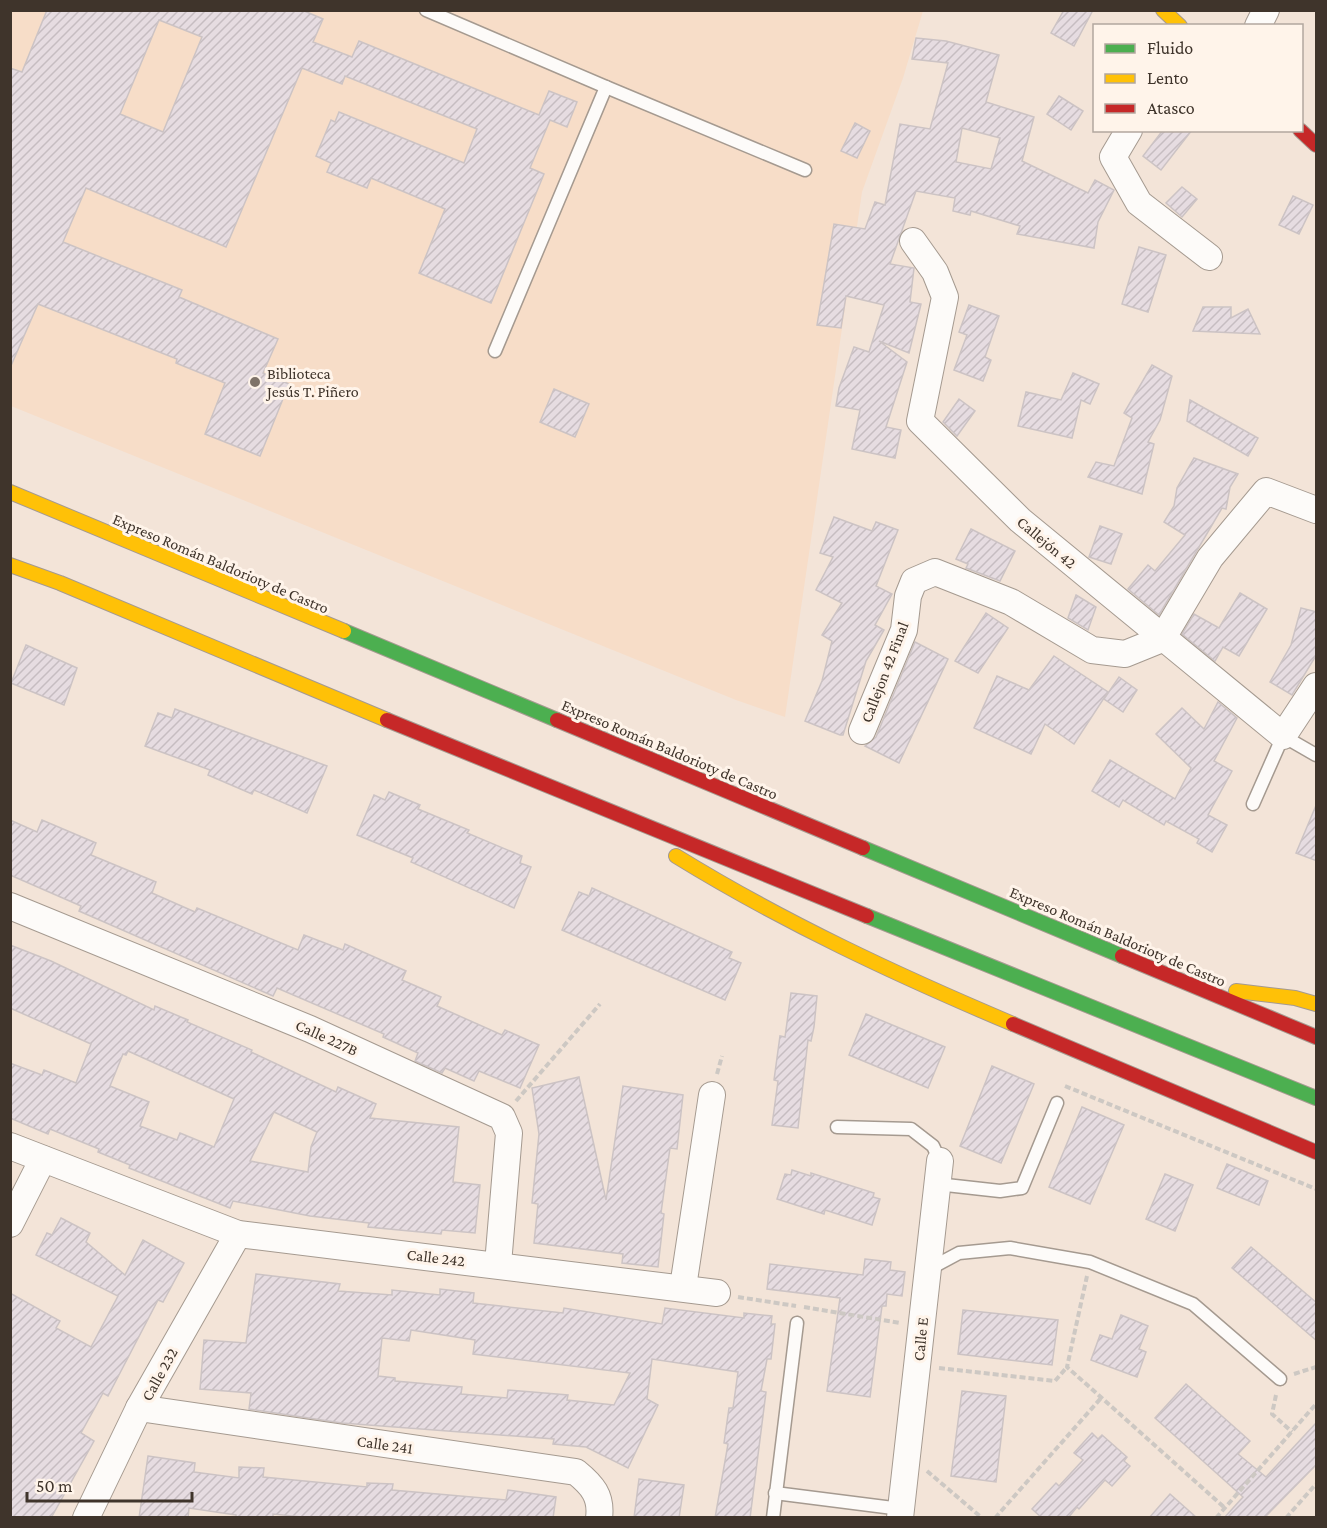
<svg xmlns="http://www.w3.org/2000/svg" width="1327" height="1528" font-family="'Crimson Pro',serif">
<defs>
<pattern id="building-hatch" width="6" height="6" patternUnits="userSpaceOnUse" patternTransform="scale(1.5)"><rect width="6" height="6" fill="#e6dce1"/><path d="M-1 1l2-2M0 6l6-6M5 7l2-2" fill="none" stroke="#c6bdc1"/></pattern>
</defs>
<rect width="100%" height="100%" fill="#f3e4d8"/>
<!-- built -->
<path fill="#f7ddc8" d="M10,11H923L903,78L862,192L785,717L736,700L11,406Z"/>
<!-- building -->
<g fill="url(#building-hatch)" stroke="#ccc3c4" stroke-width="1.5" fill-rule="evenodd">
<path d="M47,10H302L323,19L313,42L352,57L359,41L539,115L549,91L577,102L567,127L550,120L530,168L544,174L491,303L419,273L445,209L371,178L367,188L327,172L331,163L316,156L331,120L335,122L339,112L464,163L477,129L345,76L342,84L302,68L226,247L86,188L63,242L182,290L179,297L278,339L263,373L289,384L260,456L205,434L225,383L176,363L177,359L38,304L10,368V68L22,72ZM159,20L202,37L163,132L120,114Z"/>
<path d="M1064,10H1093L1074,46L1051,33Z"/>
<path d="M916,38L946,41L999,55L986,102L1034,117L1022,161L1088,193L1095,180L1114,190L1098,222L1094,248L1017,234L1020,226L971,211L970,215L953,211L955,198L916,191L890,264L914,268L910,302L921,304L909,353L879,341L907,362L886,427L901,430L895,458L852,449L860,410L836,406L839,388L854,347L869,352L884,305L846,296L841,328L817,325L834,224L865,229L875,202L885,205L900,124L930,129L948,63L912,59ZM962,128L1000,138L991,169L956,162Z"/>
<path d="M1059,96L1083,111L1071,130L1047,114Z"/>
<path d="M855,123L870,131L857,158L841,151Z"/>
<path d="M1163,130H1192L1161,170L1143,156Z"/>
<path d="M1182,187L1197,199L1182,217L1166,203Z"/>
<path d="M1293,196L1313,205L1299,234L1279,225Z"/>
<path d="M1139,247L1166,255L1148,312L1122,304Z"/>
<path d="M969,305L999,316L985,357L991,360L983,381L954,370L967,335L959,332Z"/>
<path d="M1203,307H1231V318L1248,309L1260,334L1193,331Z"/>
<path d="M1152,365L1172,376L1160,420L1148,442L1154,444L1142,494L1088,477L1096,462L1114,466L1132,418L1124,413Z"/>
<path d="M1073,373L1099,384L1090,404L1081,400L1072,438L1018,426L1026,392L1061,400Z"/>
<path d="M554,389L589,404L575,437L540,422Z"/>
<path d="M959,399L975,411L957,436L943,422Z"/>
<path d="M1190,400L1258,438L1248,456L1187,421Z"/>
<path d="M1194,458L1238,474L1230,487L1226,509L1222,508L1159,615L1128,589L1148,565L1155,571L1185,535L1164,522L1174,506L1177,488Z"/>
<path d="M834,517L872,531L876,522L898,530L876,586L892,594L875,625L884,630L866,661L843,735H840L805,721L822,681L832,641L822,635L842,603L816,590L833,557L820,553Z"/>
<path d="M1100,526L1122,534L1111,564L1089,557Z"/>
<path d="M971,529L1015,551L1000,581L966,568L968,564L956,559Z"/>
<path d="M1240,593L1267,609L1239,656L1223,647L1215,661L1182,634L1194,614L1219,628Z"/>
<path d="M1076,595L1096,607L1088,630L1068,618Z"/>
<path d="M1301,608L1317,612V654L1292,695L1270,682L1291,645Z"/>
<path d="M986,613L1008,628L978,673L955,661Z"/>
<path d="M915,642L948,659L899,763L865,746L876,737Z"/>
<path d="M26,645L77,668L64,705L11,683Z"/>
<path d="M1054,656L1108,692L1074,744L1045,724L1031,754L974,728L997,676L1029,690Z"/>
<path d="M1119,677L1137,690L1123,712L1104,699Z"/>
<path d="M1218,702L1237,718L1214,761L1232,771L1208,815L1227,825L1212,852L1197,843L1199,839L1166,821L1164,825L1123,800L1119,807L1092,791L1110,760L1175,799L1191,768L1156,734L1182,708L1204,729Z"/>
<path d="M175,709L327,766L307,813L254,790L252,794L208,775L210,770L145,746L158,713L172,718Z"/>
<path d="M389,792L420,805L418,809L469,830L467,833L522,856L520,863L531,867L514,908L411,862L413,858L357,835L374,795L385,800Z"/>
<path d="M1317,803V861L1296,853Z"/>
<path d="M10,820L37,832L42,820L96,843L91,855L156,882L152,893L195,912L197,908L298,950L304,935L343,950L345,944L406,971L402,980L441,997L437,1006L502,1035L505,1030L539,1045L520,1088L479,1071L474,1081L445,1068L442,1073L415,1061L418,1053L383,1037L384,1034L277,988L273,996L79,911L81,906L10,875Z"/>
<path d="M592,888L732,952L729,958L741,963L725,1000L562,930L579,892L589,896Z"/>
<path d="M10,945L51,961L154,1010L155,1006L188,1020L187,1022L252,1050L251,1052L336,1092L338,1087L376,1104L370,1118L459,1127L453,1182L480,1185L475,1233L442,1230L441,1234L368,1227L369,1223L310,1216L233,1201L230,1208L129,1168L130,1165L98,1152L99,1149L50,1129L48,1134L10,1118V1063L42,1075L44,1070L76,1083L91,1044L10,1008ZM128,1051L234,1099L214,1147L180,1133L177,1140L140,1126L149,1102L110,1086L123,1054L126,1055ZM274,1112L317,1132L311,1147L308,1172L250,1161Z"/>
<path d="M791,993L817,996L814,1027L811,1041L808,1040L798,1128L772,1125L778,1081L774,1080L780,1036L785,1037Z"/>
<path d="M866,1014L945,1047L928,1088L849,1055Z"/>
<path d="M992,1066L1034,1084L1001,1163L960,1146Z"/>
<path d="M579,1077L606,1200L623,1086L683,1095L677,1149L670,1148L661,1213L664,1214L658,1267L622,1263L623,1254L534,1243L538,1204L532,1203L539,1134L532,1088Z"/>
<path d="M1082,1107L1124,1125L1090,1204L1049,1187Z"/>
<path d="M1227,1164L1268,1181L1259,1205L1217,1188Z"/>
<path d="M792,1170L811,1176V1173L874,1193L873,1197L880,1199L872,1225L825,1210L824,1214L777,1199L785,1174L791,1175Z"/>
<path d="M1165,1174L1193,1185L1175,1231L1146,1219Z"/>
<path d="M61,1218L90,1233L86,1242L125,1275L143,1240L184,1263L163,1302L158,1300L108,1396L103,1393L81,1433L94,1441L51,1518H10V1293L60,1321L56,1328L91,1347L118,1296L36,1255L47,1233L52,1235Z"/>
<path d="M1251,1247L1317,1303V1341L1232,1268Z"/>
<path d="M865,1259L891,1262L890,1270L905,1272L902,1296L887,1294L886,1306H882L870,1397L827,1391L840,1298L767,1289L770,1264L863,1275Z"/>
<path d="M256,1274L340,1284L338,1291L392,1295V1290L440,1295V1289L474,1293L473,1303L563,1313L564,1308L662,1324L665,1308L744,1318V1313L772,1316L771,1324H775L771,1359H767L761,1391L766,1392L750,1518H715L728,1444L724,1443L729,1408H733L738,1372L652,1359L647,1399L658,1405L628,1468L586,1447L553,1444L554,1439L342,1423L249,1409L251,1393L200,1389L204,1340L246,1343ZM411,1330L475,1340L473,1354L630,1373L614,1405L567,1400L568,1395L508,1390L507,1398L461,1394L462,1387L395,1381V1378L378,1376L382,1338L409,1341Z"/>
<path d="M963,1310L1058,1320L1052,1365L958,1354Z"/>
<path d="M1121,1315L1148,1326L1139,1349L1146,1352L1137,1377L1091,1360L1100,1335L1112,1339Z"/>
<path d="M1186,1384L1250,1441L1238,1454L1266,1477L1317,1422V1464L1264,1518H1224L1243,1497L1155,1418Z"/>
<path d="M962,1391L1006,1396L996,1482L951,1476Z"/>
<path d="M1092,1433L1098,1439L1102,1435L1127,1457L1124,1461L1130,1466L1112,1486L1105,1480L1079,1509L1077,1507L1068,1518H1042L1032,1509L1056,1483L1059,1486L1083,1460L1074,1453Z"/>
<path d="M148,1456L195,1463L194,1472L239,1478V1467L264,1468L263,1477L367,1487V1483L393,1484L392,1490L506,1500L508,1490L556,1497L553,1518H312L273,1514V1518H236V1515L189,1508L188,1518H139Z"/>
<path d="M639,1479L684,1485L679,1518H634Z"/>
<path d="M1170,1494L1197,1518H1149Z"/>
</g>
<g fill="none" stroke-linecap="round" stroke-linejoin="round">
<!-- lane casing -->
<g stroke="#a59a90" stroke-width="15">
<g id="lane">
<path d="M426,10L606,87L495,351"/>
<path d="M606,87L805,170"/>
<path d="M1253,804L1283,736L1316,755"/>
<path d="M837,1127L911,1129L933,1146L940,1161"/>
<path d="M937,1184L1000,1191L1022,1188L1057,1103"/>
<path d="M929,1269L959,1253L1010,1248L1090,1262L1193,1304L1280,1379"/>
<path d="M775,1493L901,1509"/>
<path d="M773,1518L797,1323"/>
</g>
</g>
<!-- street casing -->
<g stroke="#a59a90" stroke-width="28">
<g id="street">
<path d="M1258,26L1266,10"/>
<path d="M1129,130L1113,157L1139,203L1209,257"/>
<path d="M913,241L935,272L945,297L920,421L1020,520L1283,736L1316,686"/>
<path d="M862,731L904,630L908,596L914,581L935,572L1011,602L1092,650L1125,654L1162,639L1210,558L1266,491L1316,510"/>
<path d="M10,906L310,1029L502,1117L509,1133L498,1264"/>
<path d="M10,1146L238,1234L717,1293"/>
<path d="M10,1224L43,1159"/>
<path d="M683,1287L712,1095"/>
<path d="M139,1408L576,1472C592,1485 602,1496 599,1518"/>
<path d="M86,1518L139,1408L238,1234"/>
<path d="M900,1518L940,1161"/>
</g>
</g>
<!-- fast casing -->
<g stroke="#a59a90" stroke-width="16">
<g id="fast">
<path d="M344,631L557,720"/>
<path d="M863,848L1122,956"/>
<path d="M867,916L1316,1098"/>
</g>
</g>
<!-- slow casing -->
<g stroke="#a59a90" stroke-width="16">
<g id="slow">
<path d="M1163,10L1180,26"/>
<path d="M10,492L344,631"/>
<path d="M10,565L60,583L387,720"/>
<path d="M676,856C783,922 897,975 1013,1024"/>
<path d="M1236,991L1295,998L1316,1004"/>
</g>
</g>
<!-- jam casing -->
<g stroke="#a59a90" stroke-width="16">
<g id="jam">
<path d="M1300,130L1316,145"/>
<path d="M387,720L867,916"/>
<path d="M557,720L863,848"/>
<path d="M1122,956L1316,1037"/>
<path d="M1013,1024L1316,1152"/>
</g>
</g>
<!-- path -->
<g stroke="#cdc8c3" stroke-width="4" stroke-dasharray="6 3" stroke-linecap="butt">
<path d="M717,1074L722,1056"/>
<path d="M1065,1086L1316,1189"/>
<path d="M516,1101L600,1004"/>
<path d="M1087,1276L1067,1367L1225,1508"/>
<path d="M738,1297L796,1306"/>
<path d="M804,1307L900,1323"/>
<path d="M939,1368L1055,1381L1067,1367"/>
<path d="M1294,1374L1316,1367"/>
<path d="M1276,1395L1272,1414L1292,1432"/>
<path d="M927,1471L982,1518"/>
<path d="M995,1518L1101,1398"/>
<path d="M1216,1518L1316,1404"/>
<path d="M1286,1518L1316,1484"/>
</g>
<!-- lane -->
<use href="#lane" stroke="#fdfbf9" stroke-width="12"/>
<!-- street -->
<use href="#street" stroke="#fdfbf9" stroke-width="26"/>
<!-- fast -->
<use href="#fast" stroke="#4caf50" stroke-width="14"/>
<!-- slow -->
<use href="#slow" stroke="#ffc107" stroke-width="14"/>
<!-- jam -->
<use href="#jam" stroke="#c62828" stroke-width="14"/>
</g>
<!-- markers -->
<circle fill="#7e7268" stroke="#fff4ea" stroke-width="2" cx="255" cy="382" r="6"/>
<g text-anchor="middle" stroke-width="6" stroke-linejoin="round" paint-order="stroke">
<!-- poi labels -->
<g font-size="16" fill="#3f342b" stroke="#fff4ea" text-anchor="start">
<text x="267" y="379">Biblioteca<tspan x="267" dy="18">Jesús T. Piñero</tspan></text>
</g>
<!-- street labels -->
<g font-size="16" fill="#3f342b" stroke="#fff4ea">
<text transform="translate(1047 542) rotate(40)" y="6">Callejón 42</text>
<text transform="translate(221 563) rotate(23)" y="6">Expreso Román Baldorioty de Castro</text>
<text transform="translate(884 672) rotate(-69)" y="6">Callejon 42 Final</text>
<text transform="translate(670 749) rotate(23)" y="6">Expreso Román Baldorioty de Castro</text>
<text transform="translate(1118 936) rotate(23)" y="6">Expreso Román Baldorioty de Castro</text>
<text transform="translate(327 1037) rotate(24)" y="6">Calle 227B</text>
<text transform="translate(436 1257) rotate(7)" y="6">Calle 242</text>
<text transform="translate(920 1339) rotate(-84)" y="6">Calle E</text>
<text transform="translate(159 1374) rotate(-61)" y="6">Calle 232</text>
<text transform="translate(385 1444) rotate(8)" y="6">Calle 241</text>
</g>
</g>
<!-- border -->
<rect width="1327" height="1528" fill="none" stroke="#3f342b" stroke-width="24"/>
<!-- legend -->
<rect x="1093" y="24" width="210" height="108" fill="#fff4ea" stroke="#b2a79e" stroke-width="1.5"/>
<rect x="1105" y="44" width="30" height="9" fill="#4caf50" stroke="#b2a79e" stroke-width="1.5"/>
<text x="1147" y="54" font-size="18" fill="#3f342b">Fluido</text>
<rect x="1105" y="74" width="30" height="9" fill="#ffc107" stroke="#b2a79e" stroke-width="1.5"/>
<text x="1147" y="84" font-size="18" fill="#3f342b">Lento</text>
<rect x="1105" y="104" width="30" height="9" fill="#c62828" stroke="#b2a79e" stroke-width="1.5"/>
<text x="1147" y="114" font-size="18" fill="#3f342b">Atasco</text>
<!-- scale -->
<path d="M27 1492v9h165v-9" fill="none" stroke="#3f342b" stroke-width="3"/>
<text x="36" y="1492" font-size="18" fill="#3f342b" stroke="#fff4ea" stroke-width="4.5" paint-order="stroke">50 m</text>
</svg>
